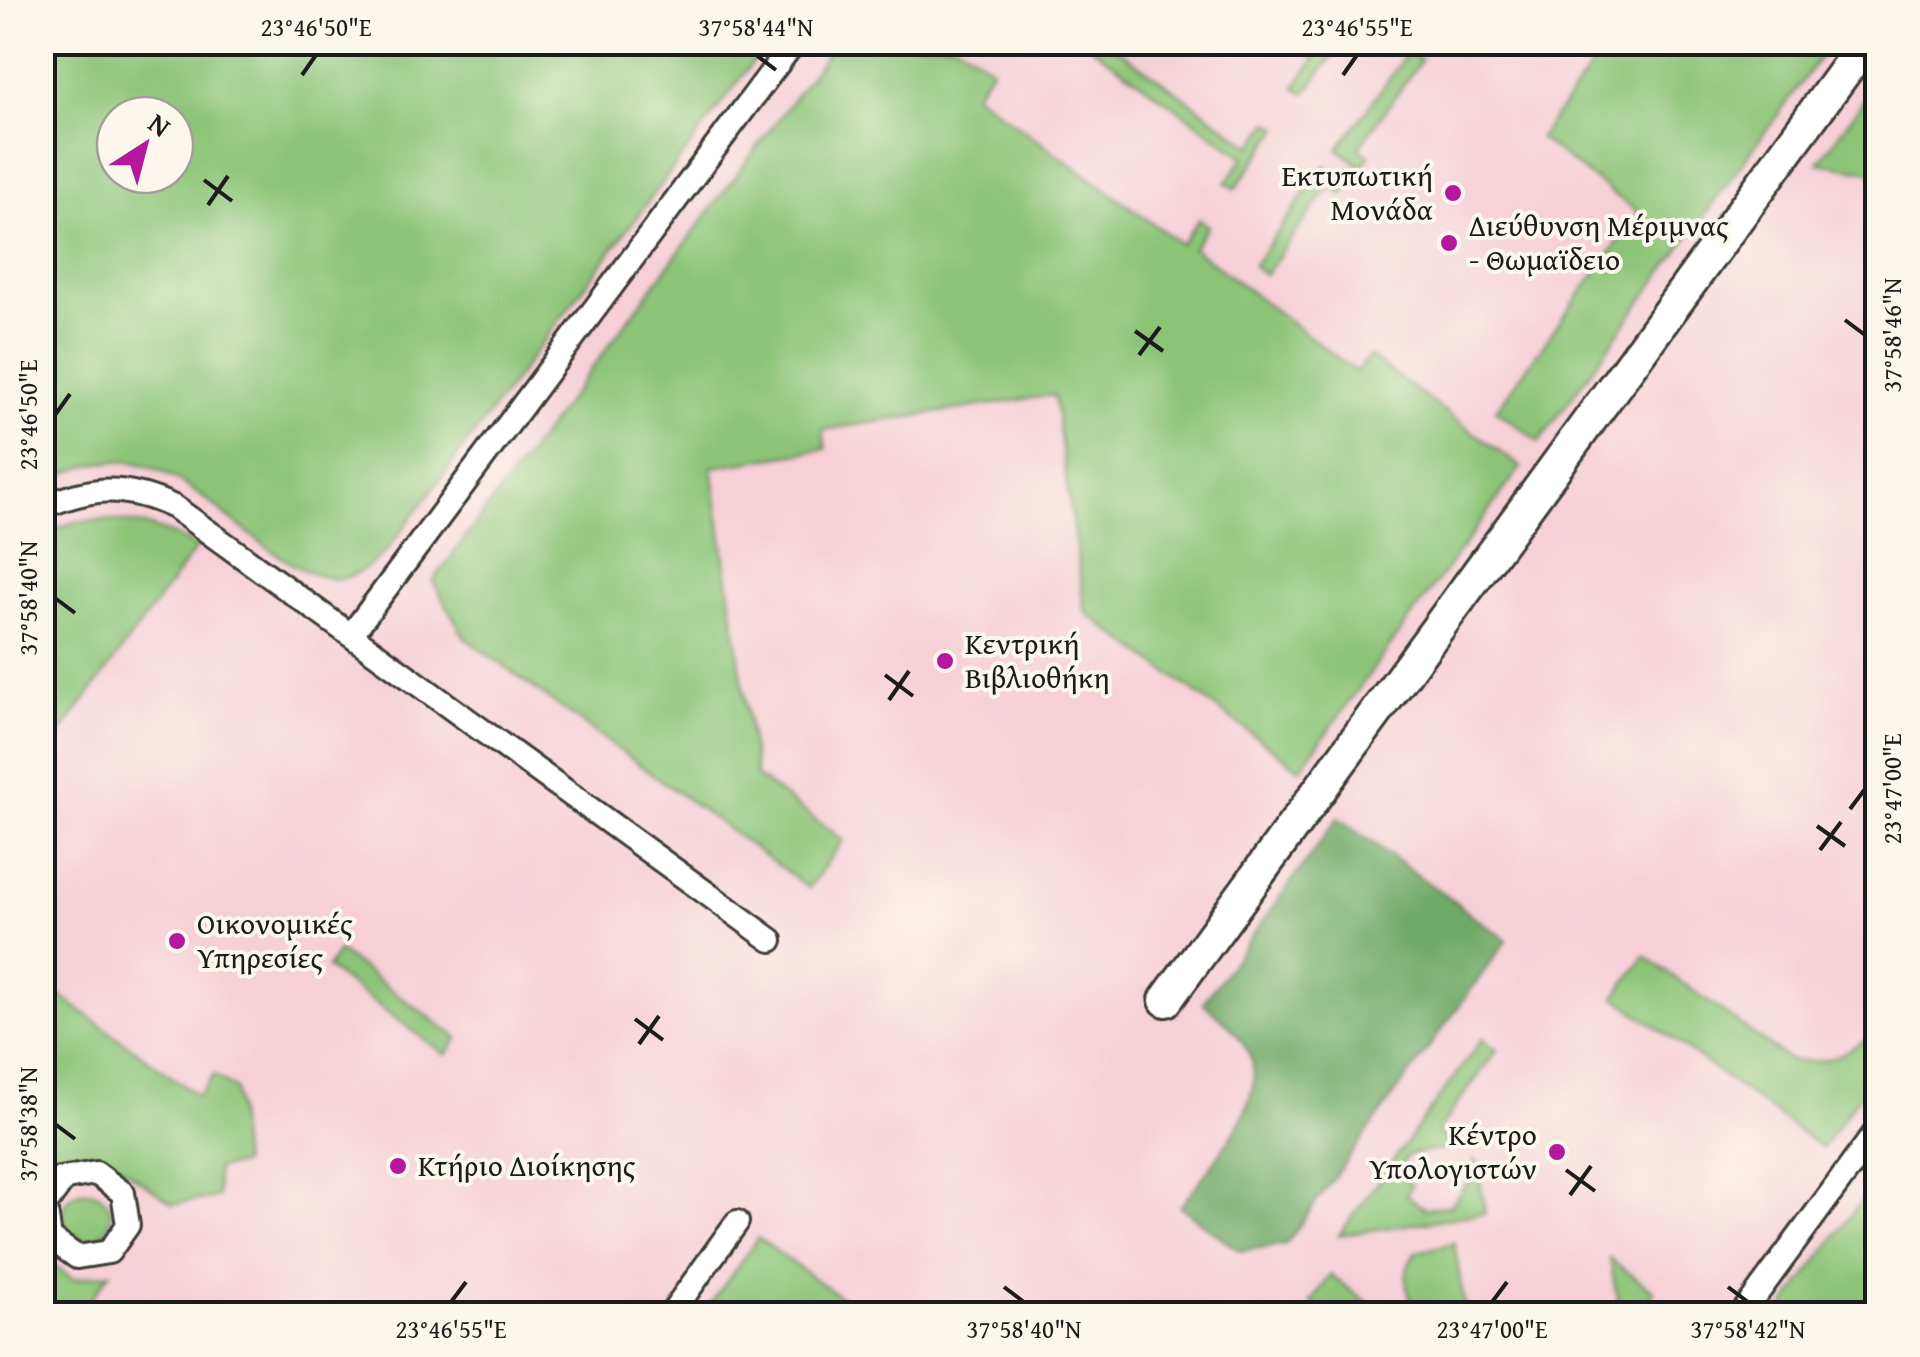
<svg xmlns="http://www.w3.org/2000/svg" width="1920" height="1357" font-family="'Gentium Book Plus',serif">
<rect width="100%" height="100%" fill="#fbf7ec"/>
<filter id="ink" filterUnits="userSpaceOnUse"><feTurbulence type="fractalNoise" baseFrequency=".01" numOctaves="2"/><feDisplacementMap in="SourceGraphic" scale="20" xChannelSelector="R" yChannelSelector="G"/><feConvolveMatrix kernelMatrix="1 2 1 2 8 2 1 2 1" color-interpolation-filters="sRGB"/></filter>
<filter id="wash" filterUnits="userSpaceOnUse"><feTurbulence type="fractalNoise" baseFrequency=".0048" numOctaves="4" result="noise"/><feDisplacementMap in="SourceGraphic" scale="40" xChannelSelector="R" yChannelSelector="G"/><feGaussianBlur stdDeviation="2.25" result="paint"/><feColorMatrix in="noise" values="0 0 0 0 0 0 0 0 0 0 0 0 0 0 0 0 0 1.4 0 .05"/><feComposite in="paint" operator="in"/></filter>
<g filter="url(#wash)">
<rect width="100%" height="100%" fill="#f6e1c7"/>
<!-- built -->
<path fill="#f6cfd7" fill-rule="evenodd" d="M43,43H1877V1314H43ZM115,115H175V175H115Z"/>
<!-- green -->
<g fill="#8bc477" stroke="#54704a" stroke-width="2.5" fill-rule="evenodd">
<path d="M43,42H767V43L388,549C376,560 361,575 343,578C280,586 201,470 131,462C99,458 71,471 43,483ZM115,115H175V175H115Z"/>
<path d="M835,43H956L992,68L974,94L1181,244L1199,219L1208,226L1193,248L1356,372L1369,356L1521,467L1300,769L1085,612L1054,395L823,430L826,449L712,467L756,776L843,840L809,888L465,638L433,581Z"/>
<path d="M1086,43H1109L1252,146L1270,122L1279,128L1235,189L1226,183L1244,157Z"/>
<path d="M1293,43H1332L1327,49L1334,54L1305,94L1295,87L1315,59Z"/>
<path d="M1609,43H1830L1539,442L1496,410L1639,213L1539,138Z"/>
<path d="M1409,51L1421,60L1359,147L1370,156L1362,167L1338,149Z"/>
<path d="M1877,82V173L1818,163Z"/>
<path d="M1326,165L1351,183L1343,194L1330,186L1265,275L1253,266Z"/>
<path d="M104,520C140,522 165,529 197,547L53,744L43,737V534L74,522Z"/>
<path d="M338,951L458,1038L446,1055L327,968Z"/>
<path d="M1645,956L1789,1060C1826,1067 1844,1053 1875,1034L1877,1036V1071L1822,1148L1615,997Z"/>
<path d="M43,983L198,1096L214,1075L235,1089L242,1164L216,1169L218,1197L173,1204L102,1153L43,1163Z"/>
<path d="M1482,1039L1497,1050L1437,1132L1449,1142L1444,1149L1408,1155L1396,1172L1412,1185L1406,1195L1425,1209L1451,1205L1476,1172L1474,1160L1478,1163L1485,1213L1339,1235Z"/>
<path d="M1877,1179V1314H1779Z"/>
<circle cx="87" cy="1215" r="24"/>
<path d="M758,1238L847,1302L838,1314H703Z"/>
<path d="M1454,1243L1466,1314H1417C1406,1292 1400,1273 1416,1252Z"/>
<path d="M43,1257L73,1279L110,1273L80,1314H43Z"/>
<path d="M1610,1259L1654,1291L1637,1314H1620Z"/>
<path d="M1330,1275L1384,1314H1328L1311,1302Z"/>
</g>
<!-- forest -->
<path fill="#70aa68" stroke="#466342" stroke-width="2.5" d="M1338,818L1507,940L1286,1244L1240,1251L1180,1207C1206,1171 1270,1102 1250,1056C1241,1034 1221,1018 1203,1003Z"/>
</g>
<g filter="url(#ink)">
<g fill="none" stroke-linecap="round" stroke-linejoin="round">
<!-- service casing -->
<g stroke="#3d3a36" stroke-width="28">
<g id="service">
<path d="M42,507C93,486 124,484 174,507L771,940"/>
<path d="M351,635L794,42"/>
<path d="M42,1182L96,1173L123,1193L128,1225L109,1252L77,1257L50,1238L45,1205L64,1179"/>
<path d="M671,1314L737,1222"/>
<path d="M1742,1314L1878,1129"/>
</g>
</g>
<!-- pedestrian casing -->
<g stroke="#3d3a36" stroke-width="38">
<path id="pedestrian" d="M1166,1000L1866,42"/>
</g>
<!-- service -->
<use href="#service" stroke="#fff" stroke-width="22"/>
<!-- pedestrian -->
<use href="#pedestrian" stroke="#fff" stroke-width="32"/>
</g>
</g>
<!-- ticks -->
<path fill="none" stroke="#1c1c1c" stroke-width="4" d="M756,55L776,70M302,75L316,55M1343,75L1357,55M204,180L232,201M208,205L228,176M1845,320L1865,335M1135,331L1163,351M1139,355L1160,327M55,415L70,394M55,598L75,613M885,675L913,696M889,700L909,671M1850,809L1865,789M1817,826L1845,846M1820,850L1841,822M635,1019L663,1040M639,1044L659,1016M55,1124L75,1139M1566,1170L1595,1191M1570,1195L1591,1166M1004,1287L1024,1302M1728,1287L1748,1302M451,1302L466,1282M1492,1302L1507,1282"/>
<!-- markers -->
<g fill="#b5179e" stroke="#fbf7ec" stroke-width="4">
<circle cx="1453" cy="193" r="10"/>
<circle cx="1449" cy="243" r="10"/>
<circle cx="945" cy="661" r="10"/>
<circle cx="177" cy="941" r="10"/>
<circle cx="1557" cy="1152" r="10"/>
<circle cx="398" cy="1166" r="10"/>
</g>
<g text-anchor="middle" stroke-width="8" stroke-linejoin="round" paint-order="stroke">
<!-- poi labels -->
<g font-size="30" fill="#1c1c1c" stroke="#fbf7ec" text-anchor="start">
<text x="1433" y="186" text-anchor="end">Εκτυπωτική<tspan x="1433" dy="34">Μονάδα</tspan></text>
<text x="1469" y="236">Διεύθυνση Μέριμνας<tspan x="1469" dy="34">- Θωμαϊδειο</tspan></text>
<text x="965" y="654">Κεντρική<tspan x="965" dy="34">Βιβλιοθήκη</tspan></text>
<text x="197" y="934">Οικονομικές<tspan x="197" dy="34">Υπηρεσίες</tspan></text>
<text x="1537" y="1145" text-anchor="end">Κέντρο<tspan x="1537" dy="34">Υπολογιστών</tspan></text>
<text x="418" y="1176">Κτήριο Διοίκησης</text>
</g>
</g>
<!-- margin -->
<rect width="1920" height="1357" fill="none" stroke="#fbf7ec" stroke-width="110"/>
<!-- north arrow -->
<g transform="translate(145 145) rotate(36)"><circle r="48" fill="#fbf7ec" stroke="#a29f99" stroke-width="2.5"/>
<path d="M0-8L18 38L0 25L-18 38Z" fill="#b5179e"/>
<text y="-15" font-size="28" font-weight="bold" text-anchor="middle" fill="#1c1c1c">N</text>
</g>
<rect x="55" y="55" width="1810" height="1247" fill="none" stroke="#1c1c1c" stroke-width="4"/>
<g font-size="25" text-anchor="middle" fill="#1c1c1c">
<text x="316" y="36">23°46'50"E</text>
<text x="756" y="36">37°58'44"N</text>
<text x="1357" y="36">23°46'55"E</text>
<text transform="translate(1892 335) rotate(-90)" y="9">37°58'46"N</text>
<text transform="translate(28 415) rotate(-90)" y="9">23°46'50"E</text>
<text transform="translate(28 598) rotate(-90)" y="9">37°58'40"N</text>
<text transform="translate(1892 789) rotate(-90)" y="9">23°47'00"E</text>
<text transform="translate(28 1124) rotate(-90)" y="9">37°58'38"N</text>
<text x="451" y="1338">23°46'55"E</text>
<text x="1024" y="1338">37°58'40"N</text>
<text x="1492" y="1338">23°47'00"E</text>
<text x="1748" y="1338">37°58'42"N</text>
</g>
</svg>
